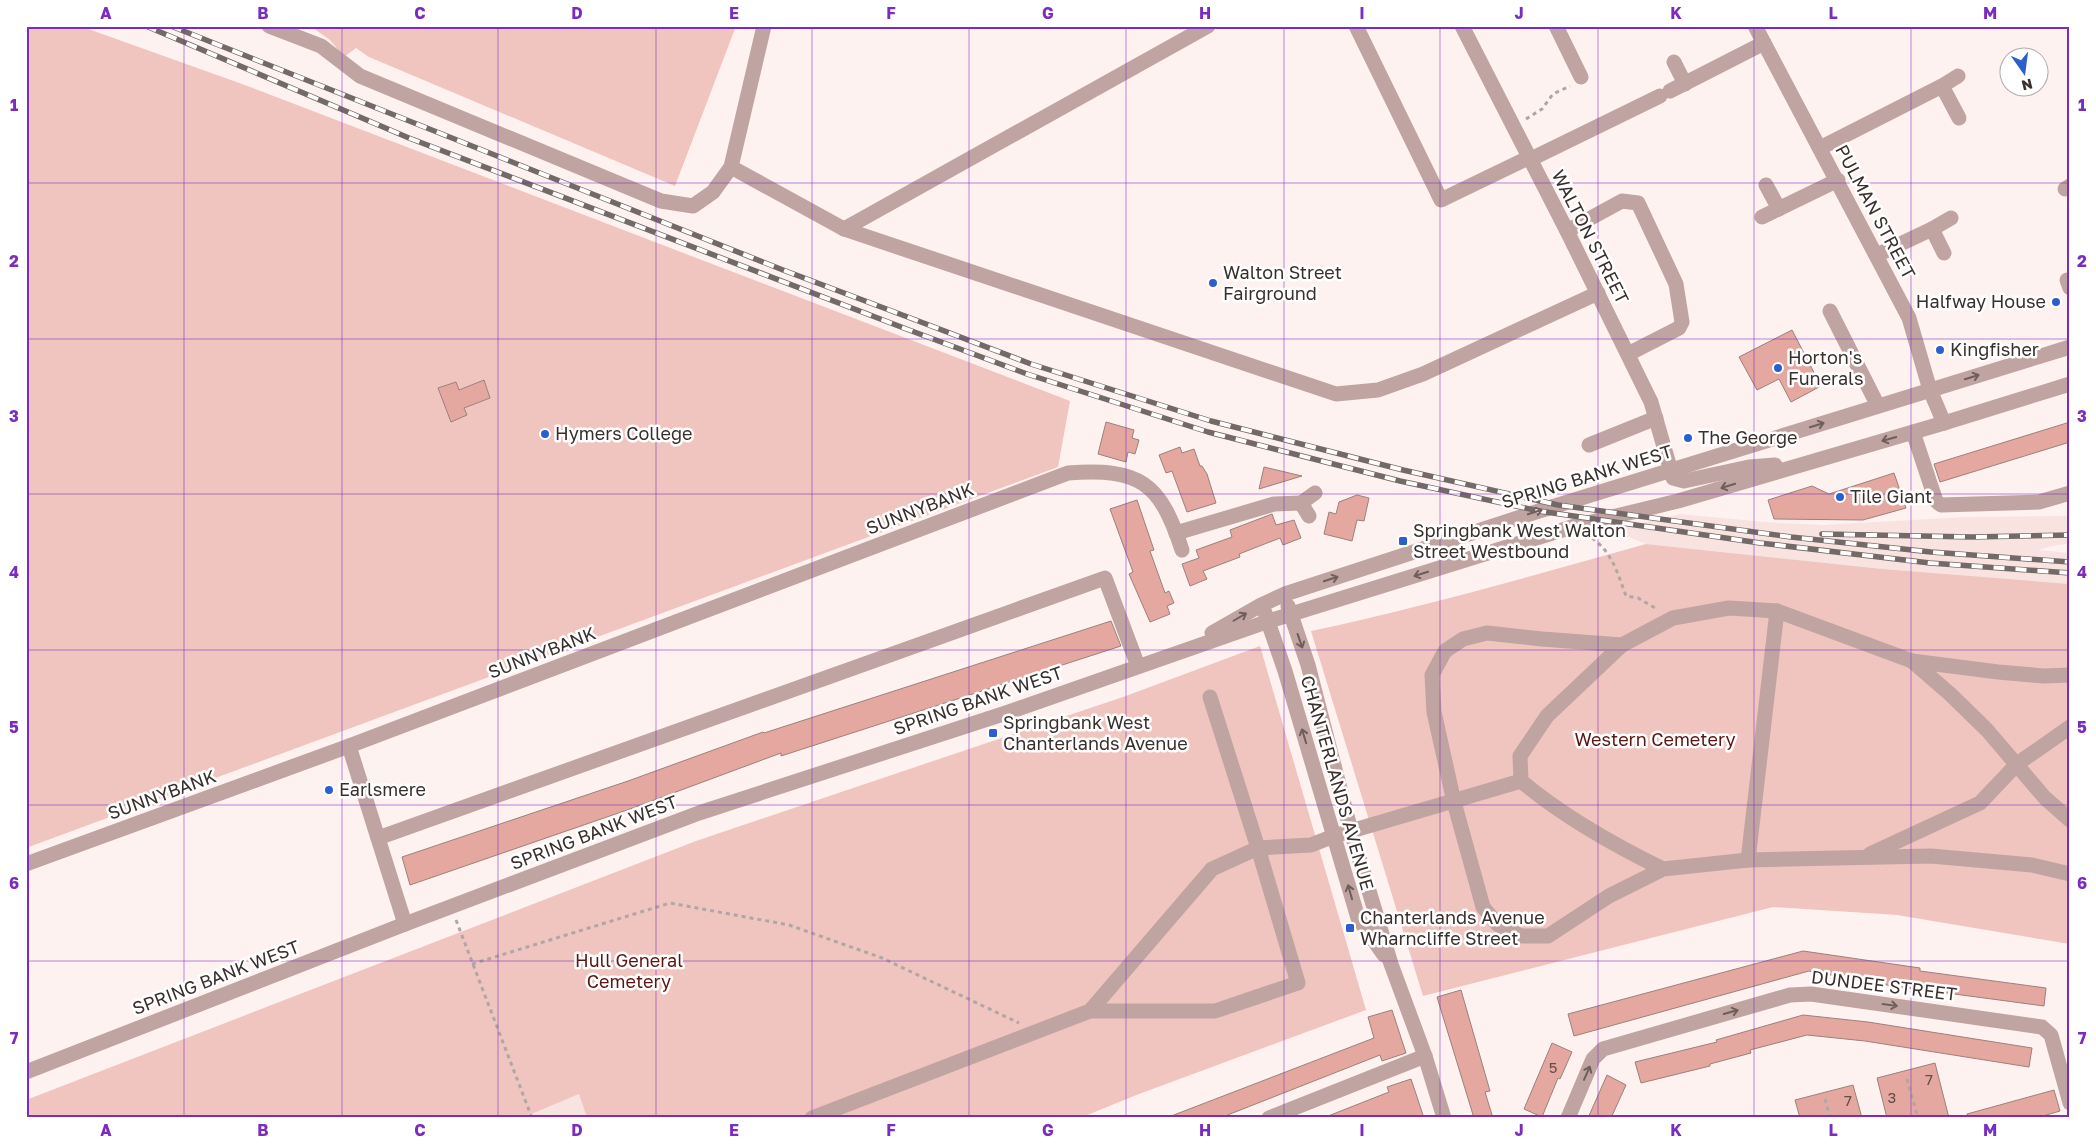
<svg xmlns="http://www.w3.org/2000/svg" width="2096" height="1144" font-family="'Golos Text',sans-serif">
<rect width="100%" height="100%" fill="#fef2f1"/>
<!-- built -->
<g fill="#f9e3e0">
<path d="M1680,514L1765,522L1823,525L1965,517L2070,516V544L2057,545L2038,550L2070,553V584L1883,569L1646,544L1612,530Z"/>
<path d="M579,1094L587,1118H522Z"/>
</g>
<!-- green -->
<g fill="#f0c4bf" fill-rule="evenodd">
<path d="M26,26H80L242,84L1070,401L1058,467L26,848ZM484,380L490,398L464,408L467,415L451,421L439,388L456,382L459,390Z"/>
<path d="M310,26H736L675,186L369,57L356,48L344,57L330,40Z"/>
<path d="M1646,544L1883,569L2070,584V944L1897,915L1773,907L1423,996L1311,631C1424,607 1535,575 1646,544Z"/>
<path d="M1260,646L1366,1010L1139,1094L1080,1118H587L579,1094L522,1118H26V1100L696,841L1123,697Z"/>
</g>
<!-- building -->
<g fill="#e4a8a0" stroke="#9a817d">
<path d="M1792,330L1821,386L1791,402L1779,379L1757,390L1739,357Z"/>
<path d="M484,380L490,398L464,408L467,415L451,422L438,388L456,382L459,390Z"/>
<path d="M1106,422L1134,430L1132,438L1139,440L1135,454L1128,452L1126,462L1098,454Z"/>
<path d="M2070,422V442L1940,482L1934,464Z"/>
<path d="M1180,447L1182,453L1194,449L1200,466H1202L1207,474L1216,503L1187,512L1172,471L1166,473L1159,455Z"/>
<path d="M1264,467L1302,476L1259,489Z"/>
<path d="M1894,473L1906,508L1863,520L1774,519L1768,500L1812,486L1829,494Z"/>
<path d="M1357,495L1369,498L1364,521L1357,520L1352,541L1324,534L1329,512L1336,514L1339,502Z"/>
<path d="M1137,500L1154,550L1150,551L1165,593L1169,591L1174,603L1167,606L1170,614L1150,622L1129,574L1133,572L1110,509Z"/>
<path d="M1272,514L1276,525L1294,520L1301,538L1283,545L1280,538L1239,554L1240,557L1203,571L1207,579L1190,586L1182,564L1199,558L1196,550L1232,537L1230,530Z"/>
<path d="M1111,621L1121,646L781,756V753L630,809L410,885L402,857L628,781L763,732L764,733Z"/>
<path d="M1803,951L1920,968V971L2046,988L2044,1006L1887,985L1809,971L1574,1036L1568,1014Z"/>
<path d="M1461,990L1490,1091L1485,1092L1493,1118H1474L1437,997Z"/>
<path d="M1392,1010L1406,1053L1382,1061L1380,1055L1220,1118H1166L1374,1038L1368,1017Z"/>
<path d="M1803,1015L1868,1022L2032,1048L2029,1067L1865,1041L1807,1035L1750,1050L1751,1053L1710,1064V1066L1641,1083L1635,1062L1717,1042L1716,1040Z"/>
<path d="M1552,1043L1572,1052L1560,1079L1558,1078L1542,1117L1524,1109Z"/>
<path d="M1935,1063L1949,1118H1887L1877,1078Z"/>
<path d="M1607,1075L1626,1085L1611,1118H1588Z"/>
<path d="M1411,1079L1424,1118H1323L1389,1092L1387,1087Z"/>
<path d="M1853,1085L1862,1118H1800L1795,1100Z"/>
<path d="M2054,1090L2060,1111L2036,1118H1968L1967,1114Z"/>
</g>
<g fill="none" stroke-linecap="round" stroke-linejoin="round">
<!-- path -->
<g stroke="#b1a6a5" stroke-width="3" stroke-dasharray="4 4" stroke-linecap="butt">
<path d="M1526,119L1542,109L1553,94L1570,86"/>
<path d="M1592,538C1612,552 1618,574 1626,596L1638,598L1657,609"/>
<path d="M456,920L532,1118"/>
<path d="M472,964L670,903L789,925L882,958L1019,1023"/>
<path d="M1907,1079L1918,1118"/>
<path d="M1825,1099L1830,1118"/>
</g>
<!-- minor -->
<g stroke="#c0a4a1" stroke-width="15">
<path d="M269,26L321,46L360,76L661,201L693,206L713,192L731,167L764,26"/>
<path d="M1356,26L1441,200L1528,158"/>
<path d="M1462,26L1567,231L1651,402L1673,478L1684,481L1749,467L1775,465"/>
<path d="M1556,26L1581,77"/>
<path d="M1755,26L1909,318L1930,390L1944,423"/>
<path d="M1674,62L1685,84"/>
<path d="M1942,86L1959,118"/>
<path d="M1670,91L1764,43"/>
<path d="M1820,148L1942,86L1958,76"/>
<path d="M1529,160L1660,96"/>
<path d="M731,167L844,229L1336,394L1378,390L1423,374L1598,293"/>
<path d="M1766,185L1779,209"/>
<path d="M2065,189L2070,186"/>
<path d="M1762,217L1838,180"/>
<path d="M844,229L1208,26"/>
<path d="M1932,229L1944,253"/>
<path d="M1567,231L1622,201L1638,203L1676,284L1682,322L1679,328L1628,354"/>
<path d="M1877,255L1932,229L1951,218"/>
<path d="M2067,280L2070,288"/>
<path d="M1830,311L1878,406"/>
<path d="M1913,432L1936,501L1941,505L2039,502L2070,493"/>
<path d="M1589,445L1656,418"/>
<path d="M1309,516L1301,503L1315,493"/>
<path d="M1176,533L1274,504L1301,503"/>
<path d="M1288,606L1308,665L1351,831L1391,964L1425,1056L1444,1118"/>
<path d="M1265,613L1285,671L1358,918L1384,955"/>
<path d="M1212,633L1261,605L1285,594L1539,511L2070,347"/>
<path d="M1622,645L1547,716L1520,756L1521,781C1564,817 1612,844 1663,869"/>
<path d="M1912,661L1950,694L1987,730L2045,798L2070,820"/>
<path d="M2070,675L2044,676L1998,672L1912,661L1777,611L1729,608L1673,618L1622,645L1542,639L1487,633L1463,639L1445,651L1432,675L1434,712L1454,802L1483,907L1497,924L1521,936H1548L1609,896L1663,869L1748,860L1931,856L2032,865L2070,874"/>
<path d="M349,746L405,924"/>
<path d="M378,838L1105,578L1138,666"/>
<path d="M1870,854L1980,803L2017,764L2070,727"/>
<path d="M1748,860L1777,611"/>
<path d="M26,864L349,746L1068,473C1140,468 1160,482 1182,550"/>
<path d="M1090,1011H1215L1298,983L1258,848L1311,845L1334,836L1521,781"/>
<path d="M26,1072L405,924L699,813L1006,713L1269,621L1575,526L1678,501L1944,423L2070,384"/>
<path d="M812,1118L1090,1011L1212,869L1258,848L1210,697"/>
<path d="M1269,1118L1425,1056"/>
<path d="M1568,1118L1593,1059L1603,1049L1790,995L1811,994L2042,1027L2051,1035L2070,1103"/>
</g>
<!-- rail casing -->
<g stroke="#736967" stroke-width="5.5">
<g id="rail">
<path d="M146,26L409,138L909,330L1027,374L1208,432L1400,481L1539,511L1760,543L1930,563L2070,573"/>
<path d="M171,26L783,270L913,319L1031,364L1211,421L1403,470L1558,505L1791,537L1931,552L2070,562"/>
<path d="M1822,534L1972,537L2070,535"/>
</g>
</g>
<!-- rail -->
<use href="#rail" stroke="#fff" stroke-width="4" stroke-dasharray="11" stroke-linecap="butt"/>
</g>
<!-- one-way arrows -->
<defs><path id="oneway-shaft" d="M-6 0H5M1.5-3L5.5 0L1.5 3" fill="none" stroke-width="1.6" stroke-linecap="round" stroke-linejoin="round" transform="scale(1.25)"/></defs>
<g stroke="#6f5e5b">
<use href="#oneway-shaft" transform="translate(1972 377) rotate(-17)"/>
<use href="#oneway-shaft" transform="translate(1817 425) rotate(-17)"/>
<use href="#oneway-shaft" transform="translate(1889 439) rotate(164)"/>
<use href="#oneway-shaft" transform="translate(1728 486) rotate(163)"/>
<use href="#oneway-shaft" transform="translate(1535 512) rotate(-18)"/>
<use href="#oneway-shaft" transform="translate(1421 574) rotate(163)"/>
<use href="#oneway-shaft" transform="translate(1331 579) rotate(-18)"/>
<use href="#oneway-shaft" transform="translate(1240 617) rotate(-30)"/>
<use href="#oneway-shaft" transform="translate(1300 641) rotate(71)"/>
<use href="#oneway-shaft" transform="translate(1304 736) rotate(-107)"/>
<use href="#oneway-shaft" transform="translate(1350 892) rotate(-106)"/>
<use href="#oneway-shaft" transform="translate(1890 1005) rotate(8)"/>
<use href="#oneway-shaft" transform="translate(1731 1012) rotate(-16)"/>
<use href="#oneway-shaft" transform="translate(1587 1073) rotate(-66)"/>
</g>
<!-- grid -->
<path fill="none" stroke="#7b2cbf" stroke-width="1" stroke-opacity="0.55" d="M184,26V1118M342,26V1118M498,26V1118M656,26V1118M812,26V1118M969,26V1118M1126,26V1118M1284,26V1118M1440,26V1118M1598,26V1118M1754,26V1118M1911,26V1118M26,183H2070M26,339H2070M26,494H2070M26,650H2070M26,805H2070M26,961H2070"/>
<!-- markers -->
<g fill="#2a5fcd" stroke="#fff" stroke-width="2">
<circle cx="1213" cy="283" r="5"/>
<circle cx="2056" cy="302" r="5"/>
<circle cx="1940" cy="350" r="5"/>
<circle cx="1778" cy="368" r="5"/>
<circle cx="545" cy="434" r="5"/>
<circle cx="1688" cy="438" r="5"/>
<circle cx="1840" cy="497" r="5"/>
<rect x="1398" y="536" width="10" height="10" rx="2.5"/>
<rect x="988" y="728" width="10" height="10" rx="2.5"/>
<circle cx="329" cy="790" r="5"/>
<rect x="1345" y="923" width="10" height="10" rx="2.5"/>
</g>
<g text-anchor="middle" stroke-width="5" stroke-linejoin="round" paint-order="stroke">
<!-- number labels -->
<g font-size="15" fill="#644d4a">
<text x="1553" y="1073">5</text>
<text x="1929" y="1085">7</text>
<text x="1892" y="1103">3</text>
<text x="1848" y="1106">7</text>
</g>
<!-- street labels -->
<g font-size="18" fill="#392f2d" stroke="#fff">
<text transform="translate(1875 212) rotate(62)" y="6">PULMAN STREET</text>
<text transform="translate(1590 237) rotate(63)" y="6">WALTON STREET</text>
<text transform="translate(1587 477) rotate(-17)" y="6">SPRING BANK WEST</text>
<text transform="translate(920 509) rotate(-21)" y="6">SUNNYBANK</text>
<text transform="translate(542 653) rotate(-21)" y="6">SUNNYBANK</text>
<text transform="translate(978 701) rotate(-19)" y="6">SPRING BANK WEST</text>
<text transform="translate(1337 783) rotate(74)" y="6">CHANTERLANDS AVENUE</text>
<text transform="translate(162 795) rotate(-20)" y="6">SUNNYBANK</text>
<text transform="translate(594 833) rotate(-21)" y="6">SPRING BANK WEST</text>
<text transform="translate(216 978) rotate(-21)" y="6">SPRING BANK WEST</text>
<text transform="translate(1884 986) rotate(7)" y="6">DUNDEE STREET</text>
</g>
<!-- poi labels -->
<g font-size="18" fill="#392f2d" stroke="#fff" text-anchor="start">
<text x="1223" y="279">Walton Street<tspan x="1223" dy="21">Fairground</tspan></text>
<text x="2046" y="308" text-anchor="end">Halfway House</text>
<text x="1950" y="356">Kingfisher</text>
<text x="1788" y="364">Horton's<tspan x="1788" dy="21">Funerals</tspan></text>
<text x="555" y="440">Hymers College</text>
<text x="1698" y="444">The George</text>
<text x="1850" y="503">Tile Giant</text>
<text x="1413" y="537">Springbank West Walton<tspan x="1413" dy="21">Street Westbound</tspan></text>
<text x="1003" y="729">Springbank West<tspan x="1003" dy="21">Chanterlands Avenue</tspan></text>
<text x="339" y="796">Earlsmere</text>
<text x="1360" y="924">Chanterlands Avenue<tspan x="1360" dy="21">Wharncliffe Street</tspan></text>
</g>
<!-- park labels -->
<g font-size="18" fill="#5b1512" stroke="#fff">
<text x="1655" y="746">Western Cemetery</text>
<text x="629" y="967">Hull General<tspan x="629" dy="21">Cemetery</tspan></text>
</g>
</g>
<!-- border -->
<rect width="2096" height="1144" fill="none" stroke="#ffffff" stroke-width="55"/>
<!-- north arrow -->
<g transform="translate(2024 72) rotate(166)"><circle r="24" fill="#ffffff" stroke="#b0acab"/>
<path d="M0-4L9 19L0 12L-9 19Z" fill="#2a5fcd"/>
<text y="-8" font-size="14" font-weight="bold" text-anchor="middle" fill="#392f2d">N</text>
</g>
<rect x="28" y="28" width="2040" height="1088" fill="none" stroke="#7b2cbf" stroke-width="2"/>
<g font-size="16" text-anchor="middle" font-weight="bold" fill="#7b2cbf">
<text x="106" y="19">A</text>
<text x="263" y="19">B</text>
<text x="420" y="19">C</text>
<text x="577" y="19">D</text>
<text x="734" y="19">E</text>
<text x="891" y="19">F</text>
<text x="1048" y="19">G</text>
<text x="1205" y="19">H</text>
<text x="1362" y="19">I</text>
<text x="1519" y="19">J</text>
<text x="1676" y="19">K</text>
<text x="1833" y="19">L</text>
<text x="1990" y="19">M</text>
<text x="14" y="111">1</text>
<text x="2082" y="111">1</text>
<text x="14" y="267">2</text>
<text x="2082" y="267">2</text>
<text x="14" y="422">3</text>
<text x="2082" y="422">3</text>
<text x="14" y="578">4</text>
<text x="2082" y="578">4</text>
<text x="14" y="733">5</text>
<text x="2082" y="733">5</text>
<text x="14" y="889">6</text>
<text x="2082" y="889">6</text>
<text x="14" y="1044">7</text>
<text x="2082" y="1044">7</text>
<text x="106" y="1136">A</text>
<text x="263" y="1136">B</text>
<text x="420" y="1136">C</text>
<text x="577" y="1136">D</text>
<text x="734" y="1136">E</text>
<text x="891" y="1136">F</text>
<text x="1048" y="1136">G</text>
<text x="1205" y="1136">H</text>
<text x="1362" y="1136">I</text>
<text x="1519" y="1136">J</text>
<text x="1676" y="1136">K</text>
<text x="1833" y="1136">L</text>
<text x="1990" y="1136">M</text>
</g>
</svg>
